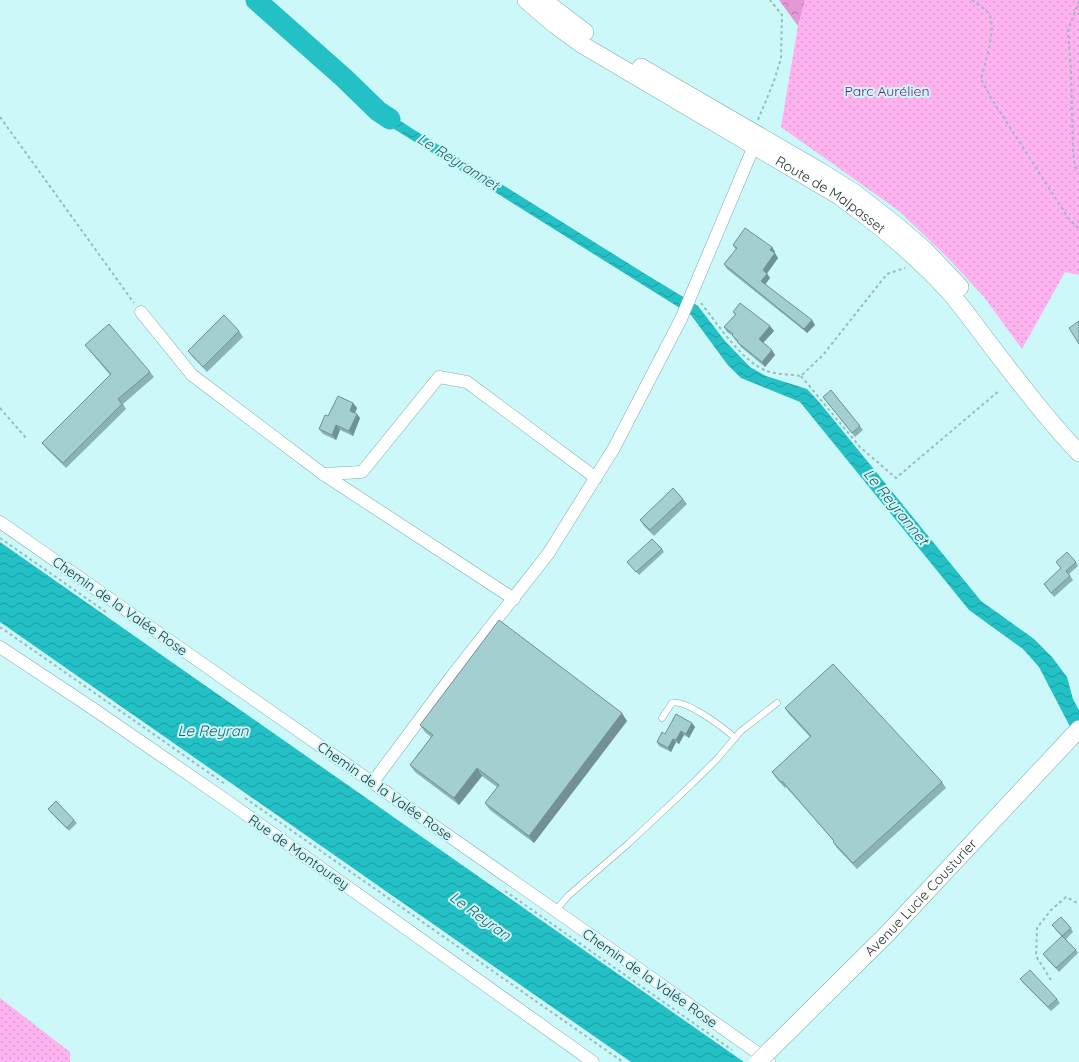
<svg xmlns="http://www.w3.org/2000/svg" width="1079" height="1062" font-family="Quicksand,sans-serif">
<defs>
<pattern id="green-dots" width="8" height="8" patternUnits="userSpaceOnUse"><rect width="8" height="8" fill="#feb2ee"/><path d="M2 2h.1M6 6h.1" fill="none" stroke="#d99acd" stroke-width="1.8" stroke-linecap="round"/></pattern>
<pattern id="forest-crowns" width="20" height="18" patternUnits="userSpaceOnUse"><rect width="20" height="18" fill="#e498d5"/><path d="M2 6a3 3 0 1 1 6 0M12 15a3 3 0 1 1 6 0" fill="none" stroke="#b87dad"/></pattern>
<pattern id="water-waves" width="16" height="10" patternUnits="userSpaceOnUse"><rect width="16" height="10" fill="#23c1c6"/><path d="M0 5q4-4 8 0t8 0" fill="none" stroke="#1e9da1"/></pattern>
</defs>
<rect width="100%" height="100%" fill="#ccf8fa"/>
<!-- green -->
<g fill="url(#green-dots)">
<path d="M805,0H1079V275L1065,272L1022,349L984,297L947,257L899,211L781,127L798,26Z"/>
<path d="M0,998L70,1052V1062H0Z"/>
</g>
<!-- forest -->
<path fill="url(#forest-crowns)" d="M779,0H805L798,26Z"/>
<!-- water -->
<g fill="url(#water-waves)">
<path d="M371,98L376,105L416,131L647,275L698,306L725,341L750,367L766,376L807,389L820,403L981,601L1034,639L1052,657L1067,677L1073,699L1079,710V744L1039,667L1023,649L969,610L800,402L741,378L727,364L691,315L375,117L366,103Z"/>
<path d="M0,542L744,1062H631L0,622Z"/>
</g>
<g fill="none" stroke-linecap="round" stroke-linejoin="round">
<!-- river -->
<path stroke="#23c1c6" stroke-width="21" d="M256,0L344,78L378,111L390,119"/>
<!-- lane casing -->
<g stroke="#81abac" stroke-width="7">
<g id="lane">
<path d="M662,718L672,703C686,699 724,728 735,738"/>
<path d="M555,911L568,896L629,843L693,783L717,759L741,731L777,703"/>
</g>
</g>
<!-- street casing -->
<g stroke="#81abac" stroke-width="13">
<g id="street">
<path d="M141,312L192,375L323,474L514,599"/>
<path d="M323,474L362,472L439,377L467,382L596,478"/>
<path d="M0,522L629,962L769,1061"/>
<path d="M0,647L92,708L230,803L593,1062"/>
<path d="M373,782L452,676L548,554L614,448L681,319L754,146"/>
</g>
</g>
<!-- secondary casing -->
<g stroke="#81abac" stroke-width="18">
<g id="secondary">
<path id="s1" d="M526,0L555,25L581,44L839,196C879,225 918,257 951,294C963,308 974,323 985,338C1015,377 1045,417 1079,453"/>
<path d="M544,1L585,32"/>
<path d="M641,67L820,171L855,193L896,225L925,250L960,287"/>
<path id="s2" d="M769,1051L887,934L1079,729"/>
</g>
</g>
<!-- path -->
<g stroke="#98bcbd" stroke-width="2" stroke-dasharray="3 3" stroke-linecap="butt">
<path d="M972,0C977,4 985,8 989,14C997,28 985,63 981,79L991,98L1069,219L1079,229"/>
<path d="M1079,1L1068,30L1071,70L1073,152L1075,167L1079,172"/>
<path d="M0,117L134,303"/>
<path d="M758,120L774,81L781,58L782,15L770,0"/>
<path d="M701,303C717,323 742,362 767,371C777,375 790,374 801,376L823,355L887,274L905,268"/>
<path d="M801,376L860,447L896,478L1000,390"/>
<path d="M0,408L26,438"/>
<path d="M0,538L106,612"/>
<path d="M0,627L225,784"/>
<path d="M245,798L623,1062"/>
<path d="M505,891L732,1050"/>
<path d="M1051,980L1036,956L1037,928L1051,910L1066,897L1079,904"/>
</g>
<!-- lane -->
<use href="#lane" stroke="#fff" stroke-width="6"/>
<!-- street -->
<use href="#street" stroke="#fff" stroke-width="12"/>
<!-- secondary -->
<use href="#secondary" stroke="#fff" stroke-width="17"/>
<!-- secondary-bridge casing -->
<g stroke="#81abac" stroke-width="18" stroke-linecap="butt">
<path id="secondary-bridge" d="M758,1062L769,1051"/>
</g>
<!-- secondary-bridge -->
<use href="#secondary-bridge" stroke="#fff" stroke-width="17"/>
</g>
<!-- wall -->
<g fill="#8cb2b3">
<path d="M733,245L772,247L775,252L774,253L778,258L767,273L770,278L765,284L812,320L815,325L807,333L727,269L724,264L736,250Z"/>
<path d="M733,312L770,326L774,331L763,343L775,355L765,367L741,347L738,342L735,340L732,335L727,332L724,327L735,315Z"/>
<path d="M239,331L243,337L207,372L192,356L188,351Z"/>
<path d="M85,345L150,372L154,377L123,404L126,409L66,468L46,448L42,443L110,375L89,350Z"/>
<path d="M823,397L860,426L863,430L855,437Z"/>
<path d="M353,403L357,408L355,413L360,418L353,436L340,430L336,440L323,434L319,429L328,416Z"/>
<path d="M683,499L687,504L654,536L644,526L640,520Z"/>
<path d="M662,549L664,552L639,575L627,562Z"/>
<path d="M1056,562H1076L1078,566L1069,574L1073,580L1054,597L1044,584L1061,568Z"/>
<path d="M785,708L942,782L946,788L857,869L837,848L833,842L834,841L786,787L785,788L776,778L772,772L810,737L789,714Z"/>
<path d="M627,721L534,843L490,810L485,803L497,787L482,776L459,805L415,772L410,765L431,737L425,732L420,725Z"/>
<path d="M692,723L695,727L689,738L684,735L679,744L676,742L671,752L659,746L657,742L665,734Z"/>
<path d="M48,809L74,820L77,823L69,831L51,813Z"/>
<path d="M1052,925L1071,928L1073,932L1066,939L1076,950L1078,953L1059,972L1046,958L1043,954L1062,937Z"/>
<path d="M1020,979L1057,999L1060,1003L1051,1011L1023,983Z"/>
</g>
<!-- shaded-wall -->
<g fill="#729192">
<path d="M772,247L775,252L773,254L770,250Z"/>
<path d="M775,253L778,258L766,275L763,270Z"/>
<path d="M767,274L770,278L764,286L761,281Z"/>
<path d="M812,320L815,325L807,333L804,329Z"/>
<path d="M770,326L774,331L762,344L759,339Z"/>
<path d="M772,350L775,355L765,367L762,362Z"/>
<path d="M353,403L357,408L354,415L350,411Z"/>
<path d="M357,414L360,418L353,436L349,431Z"/>
<path d="M336,425L340,430L336,440L332,435Z"/>
<path d="M622,713L627,721L534,843L529,836Z"/>
<path d="M692,723L695,727L689,738L686,734Z"/>
<path d="M681,731L684,735L679,744L676,740Z"/>
<path d="M673,739L676,742L671,752L668,748Z"/>
<path d="M477,768L482,776L459,805L454,798Z"/>
</g>
<!-- building -->
<g fill="#a3cfd0" stroke="#729192">
<path d="M745,228L772,247L770,250L775,253L763,270L767,274L761,281L812,320L804,329L724,264L737,248L733,245Z"/>
<path d="M740,303L770,326L759,339L772,350L762,362L737,342L738,341L732,335L733,334L724,327L736,314L733,312Z"/>
<path d="M224,315L239,331L203,367L188,351Z"/>
<path d="M1079,321V344L1069,328Z"/>
<path d="M109,324L150,372L118,399L122,404L63,463L42,443L111,374L85,345Z"/>
<path d="M831,390L860,426L852,433L823,397Z"/>
<path d="M338,396L353,403L350,411L357,414L349,431L336,425L332,435L319,429L325,415L328,416Z"/>
<path d="M673,488L683,499L650,530L640,520Z"/>
<path d="M652,539L662,549L636,572L627,562Z"/>
<path d="M1067,552L1076,562L1066,571L1070,576L1051,593L1044,584L1061,568L1056,562Z"/>
<path d="M499,620L622,713L529,836L485,803L499,785L477,768L454,798L410,765L433,735L420,725Z"/>
<path d="M833,664L942,782L853,863L833,842L834,841L782,781L781,782L772,772L811,736L785,708Z"/>
<path d="M676,714L692,723L686,734L681,731L676,740L673,739L668,748L657,742L662,732L665,734Z"/>
<path d="M56,801L74,820L67,828L48,809Z"/>
<path d="M1061,917L1071,928L1062,936L1052,925Z"/>
<path d="M1062,936L1076,950L1056,968L1043,954Z"/>
<path d="M1030,970L1057,999L1048,1007L1020,979Z"/>
</g>
<g text-anchor="middle" stroke-width="4" stroke-linejoin="round" paint-order="stroke">
<!-- park labels -->
<g font-size="14" fill="#741c68" stroke="#ccf8fa">
<text x="887" y="96">Parc Aurélien</text>
</g>
<!-- street labels -->
<g font-size="14" fill="#1f3131" stroke="#ccf8fa">
<text dy="5" stroke="none"><textPath href="#s1" startOffset="362">Route de Malpasset</textPath></text>
<text transform="translate(120 606) rotate(35)" y="5">Chemin de la Valée Rose</text>
<text transform="translate(385 791) rotate(35)" y="5">Chemin de la Valée Rose</text>
<text transform="translate(299 852) rotate(35)" y="5">Rue de Montourey</text>
<text dy="5" stroke="none"><textPath href="#s2" startOffset="216">Avenue Lucie Cousturier</textPath></text>
<text transform="translate(650 978) rotate(35)" y="5">Chemin de la Valée Rose</text>
</g>
<!-- water labels -->
<g font-size="15" font-style="italic" fill="#276163" stroke="#ccf8fa">
<text transform="translate(458 162) rotate(32)" y="5">Le Reyrannet</text>
<text transform="translate(896 507) rotate(51)" y="5">Le Reyrannet</text>
<text x="213" y="736">Le Reyran</text>
<text transform="translate(480 916) rotate(36)" y="5">Le Reyran</text>
</g>
</g>
</svg>
